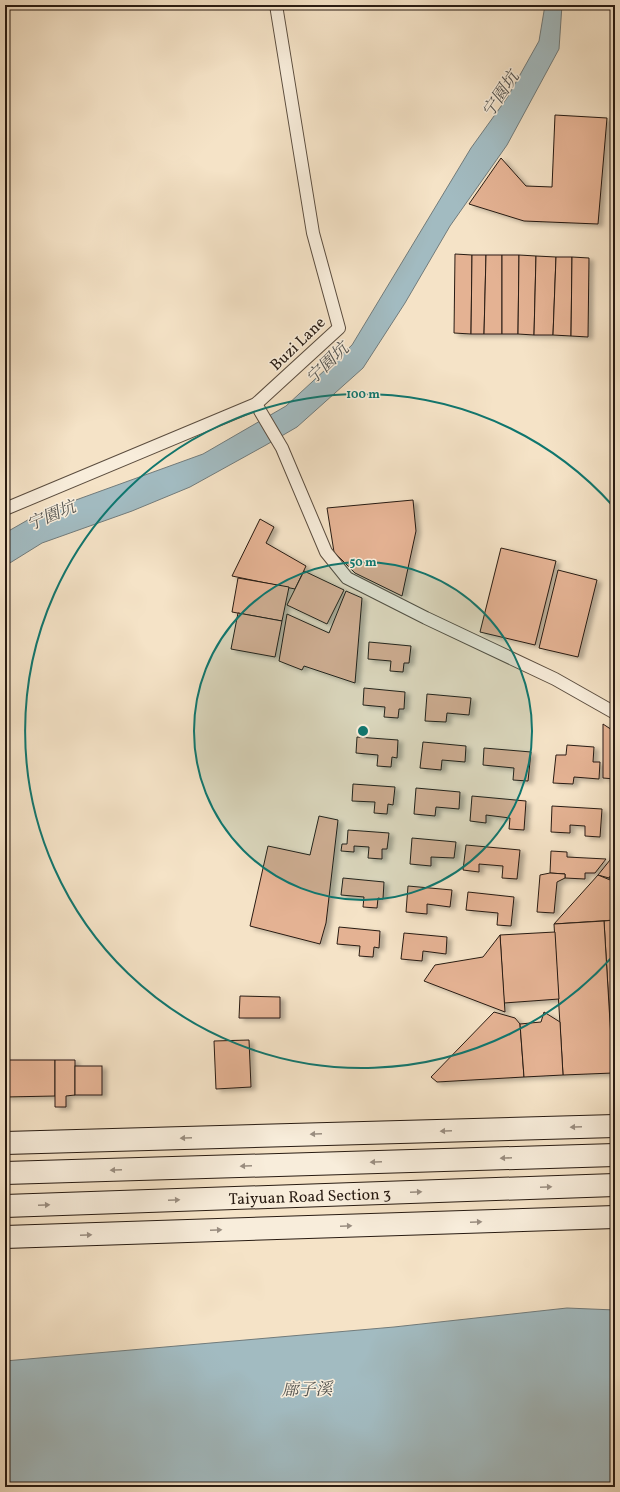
<svg xmlns="http://www.w3.org/2000/svg" width="620" height="1492" font-family="Vollkorn,'Noto Serif TC',serif">
<defs>
<filter id="shadow"><feDropShadow dx="4.5" dy="2.5" stdDeviation="2" flood-color="#0004"/></filter>
</defs>
<rect width="100%" height="100%" fill="#f5e3c7"/>
<filter id="stains"><feTurbulence type="fractalNoise" baseFrequency=".005" numOctaves="4"/><feColorMatrix values="0 0 0 0 .2 0 0 0 0 .09 0 0 0 0 .02 0 0 0 .5 -.17"/></filter>
<radialGradient id="worn" r=".72"><stop offset=".6" stop-color="#630" stop-opacity="0"/><stop offset="1" stop-color="#630" stop-opacity=".3"/></radialGradient>
<!-- water -->
<g fill="#a2bbc1" stroke="#717b7b">
<path d="M545,5H562L559,49L507,145L450,226L405,303L363,368L297,427L266,445L190,487L132,511L42,543L5,566V533L40,513L203,454L286,406L352,345L471,148L507,98L539,41Z"/>
<path d="M567,1308L615,1310V1487H5V1361L394,1327Z"/>
</g>
<!-- building -->
<g fill="#e4b293" stroke="#281b12" filter="url(#shadow)">
<path d="M555,115L607,118L598,224L524,221L469,204L501,158L526,186L552,187Z"/>
<path d="M455,254L472,255L471,334L454,333Z"/>
<path d="M472,255H486L484,334H471Z"/>
<path d="M486,255H502V334H484Z"/>
<path d="M502,255H519L518,334H502Z"/>
<path d="M519,255L536,256L534,335L518,334Z"/>
<path d="M536,256L556,257L553,335H534Z"/>
<path d="M556,257H572L571,336L553,335Z"/>
<path d="M572,257L589,258L588,337L571,336Z"/>
<path d="M413,500L416,531L402,596L355,573L334,552L327,508Z"/>
<path d="M260,519L274,527L266,543L306,566L295,589L232,576Z"/>
<path d="M501,548L556,561L535,645L480,632Z"/>
<path d="M558,570L597,580L578,657L539,648Z"/>
<path d="M304,571L344,590L327,624L287,605Z"/>
<path d="M238,578L289,587L282,621L232,612Z"/>
<path d="M346,591L362,598L355,683L304,666L302,670L279,661L287,614L329,633Z"/>
<path d="M238,613L282,621L275,657L231,649Z"/>
<path d="M369,642L411,646L409,663H404L403,672L390,671L391,661L368,659Z"/>
<path d="M364,688L405,692L404,709H399L398,718L384,717L385,707L363,705Z"/>
<path d="M427,694L471,698L469,715L447,713L446,722L425,721Z"/>
<path d="M603,724L615,732V795V779L603,778Z"/>
<path d="M357,737L398,740L397,758L392,757L391,767L377,766L378,755L356,753Z"/>
<path d="M423,742L466,746L465,762L442,760L441,770L420,768Z"/>
<path d="M567,745L594,747L593,762H600L599,779L574,777L573,784L553,783L556,755H566Z"/>
<path d="M484,748L531,752L528,781L513,780L514,768L483,765Z"/>
<path d="M353,784L395,787L393,805L388,804L387,814L374,813L375,802L352,801Z"/>
<path d="M416,788L460,792L459,809L436,807L435,816L414,814Z"/>
<path d="M472,796L526,801L524,830L509,829L510,818L486,815V823L470,821Z"/>
<path d="M552,806L602,809L600,837L585,836V826L570,825V833L551,832Z"/>
<path d="M612,812L615,813V869L609,878L598,875L610,860Z"/>
<path d="M319,816L338,820L326,923L320,944L250,926L268,846L310,855Z"/>
<path d="M348,830L389,833L387,849H382V859L368,858L369,847L354,846V852L341,851L342,844H347Z"/>
<path d="M412,838L456,842L454,858L431,857V866L410,864Z"/>
<path d="M466,845L520,850L517,879L502,878L503,866L479,864V872L463,870Z"/>
<path d="M551,851L567,852V857L606,859L595,873H585V879L565,878V874L550,873Z"/>
<path d="M615,869V882L609,878Z"/>
<path d="M550,873L565,874V878L557,882L554,913L537,912L540,875Z"/>
<path d="M598,875L615,882V920L554,924Z"/>
<path d="M343,878L384,882L383,899L378,898L377,908L363,907L364,897L341,895Z"/>
<path d="M408,886L452,890L450,907L427,904V914L406,912Z"/>
<path d="M468,892L514,897L511,926L497,925L498,913L466,910Z"/>
<path d="M615,920V1073H613L604,921Z"/>
<path d="M604,921L613,1073L563,1075L554,924Z"/>
<path d="M339,927L380,931L379,948L374,947L373,957L359,956L360,946L337,944Z"/>
<path d="M555,932L559,999L504,1003L500,935Z"/>
<path d="M404,933L447,937L446,954L423,951L422,961L401,959Z"/>
<path d="M500,935L505,1012L424,981L435,965L483,957Z"/>
<path d="M240,996L280,997V1018H239Z"/>
<path d="M494,1012L515,1018L520,1024L524,1077L437,1082L431,1077Z"/>
<path d="M544,1012L560,1022L563,1075L524,1077L520,1024L541,1022Z"/>
<path d="M249,1040L251,1087L216,1089L214,1041Z"/>
<path d="M5,1060H55V1096L5,1097Z"/>
<path d="M55,1060H75V1095L66,1096V1107H55Z"/>
<rect x="75" y="1066" width="27" height="29"/>
</g>
<g fill="none" stroke-linecap="round" stroke-linejoin="round">
<!-- service casing -->
<g stroke="#5b4d3f" stroke-width="14">
<g id="service">
<path d="M256,404L282,448L326,552L347,578L426,618L555,679L615,713"/>
<path d="M5,509L256,404L339,328L313,233L276,5"/>
</g>
</g>
<!-- secondary casing -->
<g stroke="#281b12" stroke-width="24">
<g id="secondary">
<path d="M5,1143L615,1126"/>
<path d="M5,1173L615,1155"/>
<path id="s1" d="M5,1206L615,1185"/>
<path d="M5,1237L615,1217"/>
</g>
</g>
<!-- service -->
<use href="#service" stroke="#f8eddb" stroke-width="12"/>
<!-- secondary -->
<use href="#secondary" stroke="#f8eddb" stroke-width="22"/>
</g>
<!-- one-way arrows -->
<defs><path id="oneway-solid" d="M-6-.8H1V-3.2L6.5 0L1 3.2V.8H-6Z"/></defs>
<g fill="#9a8e81">
<use href="#oneway-solid" transform="translate(576 1127) rotate(178)"/>
<use href="#oneway-solid" transform="translate(446 1131) rotate(178)"/>
<use href="#oneway-solid" transform="translate(316 1134) rotate(178)"/>
<use href="#oneway-solid" transform="translate(186 1138) rotate(178)"/>
<use href="#oneway-solid" transform="translate(506 1158) rotate(178)"/>
<use href="#oneway-solid" transform="translate(376 1162) rotate(178)"/>
<use href="#oneway-solid" transform="translate(246 1166) rotate(178)"/>
<use href="#oneway-solid" transform="translate(116 1170) rotate(178)"/>
<use href="#oneway-solid" transform="translate(546 1187) rotate(-2)"/>
<use href="#oneway-solid" transform="translate(416 1192) rotate(-2)"/>
<use href="#oneway-solid" transform="translate(174 1200) rotate(-2)"/>
<use href="#oneway-solid" transform="translate(44 1205) rotate(-2)"/>
<use href="#oneway-solid" transform="translate(476 1222) rotate(-2)"/>
<use href="#oneway-solid" transform="translate(346 1226) rotate(-2)"/>
<use href="#oneway-solid" transform="translate(216 1230) rotate(-2)"/>
<use href="#oneway-solid" transform="translate(86 1235) rotate(-2)"/>
</g>
<!-- distance rings -->
<circle cx="363" cy="731" r="169" fill="#0f766e" fill-opacity=".12"/>
<g fill="none" stroke="#0f766e" stroke-width="2">
<circle cx="363" cy="731" r="169"/>
<path d="M613 956A337 337 0 1 1 613 506"/>
</g>
<g text-anchor="middle" stroke-width="3" stroke-linejoin="round" paint-order="stroke">
<!-- street labels -->
<g font-size="16" fill="#281b12" stroke="#f8eddb">
<text transform="translate(297 343) rotate(-44)" y="6">Buzi Lane</text>
<text dy="6" stroke="none"><textPath href="#s1" startOffset="305">Taiyuan Road Section 3</textPath></text>
</g>
<!-- water labels -->
<g font-size="17" font-style="italic" fill="#53534f" stroke="#f8eddb">
<text transform="translate(500 94) rotate(-56)" y="6">宁園坑</text>
<text transform="translate(327 363) rotate(-44)" y="6">宁園坑</text>
<text transform="translate(51 515) rotate(-23)" y="6">宁園坑</text>
<text transform="translate(307 1389) rotate(-1)" y="6">廍子溪</text>
</g>
</g>
<circle cx="363" cy="731" r="6" fill="#0f766e" stroke="#f8eddb" stroke-width="2"/>
<g font-size="12" text-anchor="middle" font-weight="bold" fill="#0f766e" stroke="#f8eddb" stroke-width="3" stroke-linejoin="round" paint-order="stroke">
<text x="363" y="398">100 m</text>
<text x="363" y="566">50 m</text>
</g>
<!-- margin -->
<rect width="620" height="1492" fill="none" stroke="#f5e3c7" stroke-width="20"/>
<rect x="6" y="6" width="608" height="1480" fill="none" stroke="#281b12" stroke-width="2"/>
<rect x="10" y="10" width="600" height="1472" fill="none" stroke="#281b12"/>
<rect width="100%" height="100%" filter="url(#stains)"/>
<rect width="100%" height="100%" fill="url(#worn)"/>
</svg>
